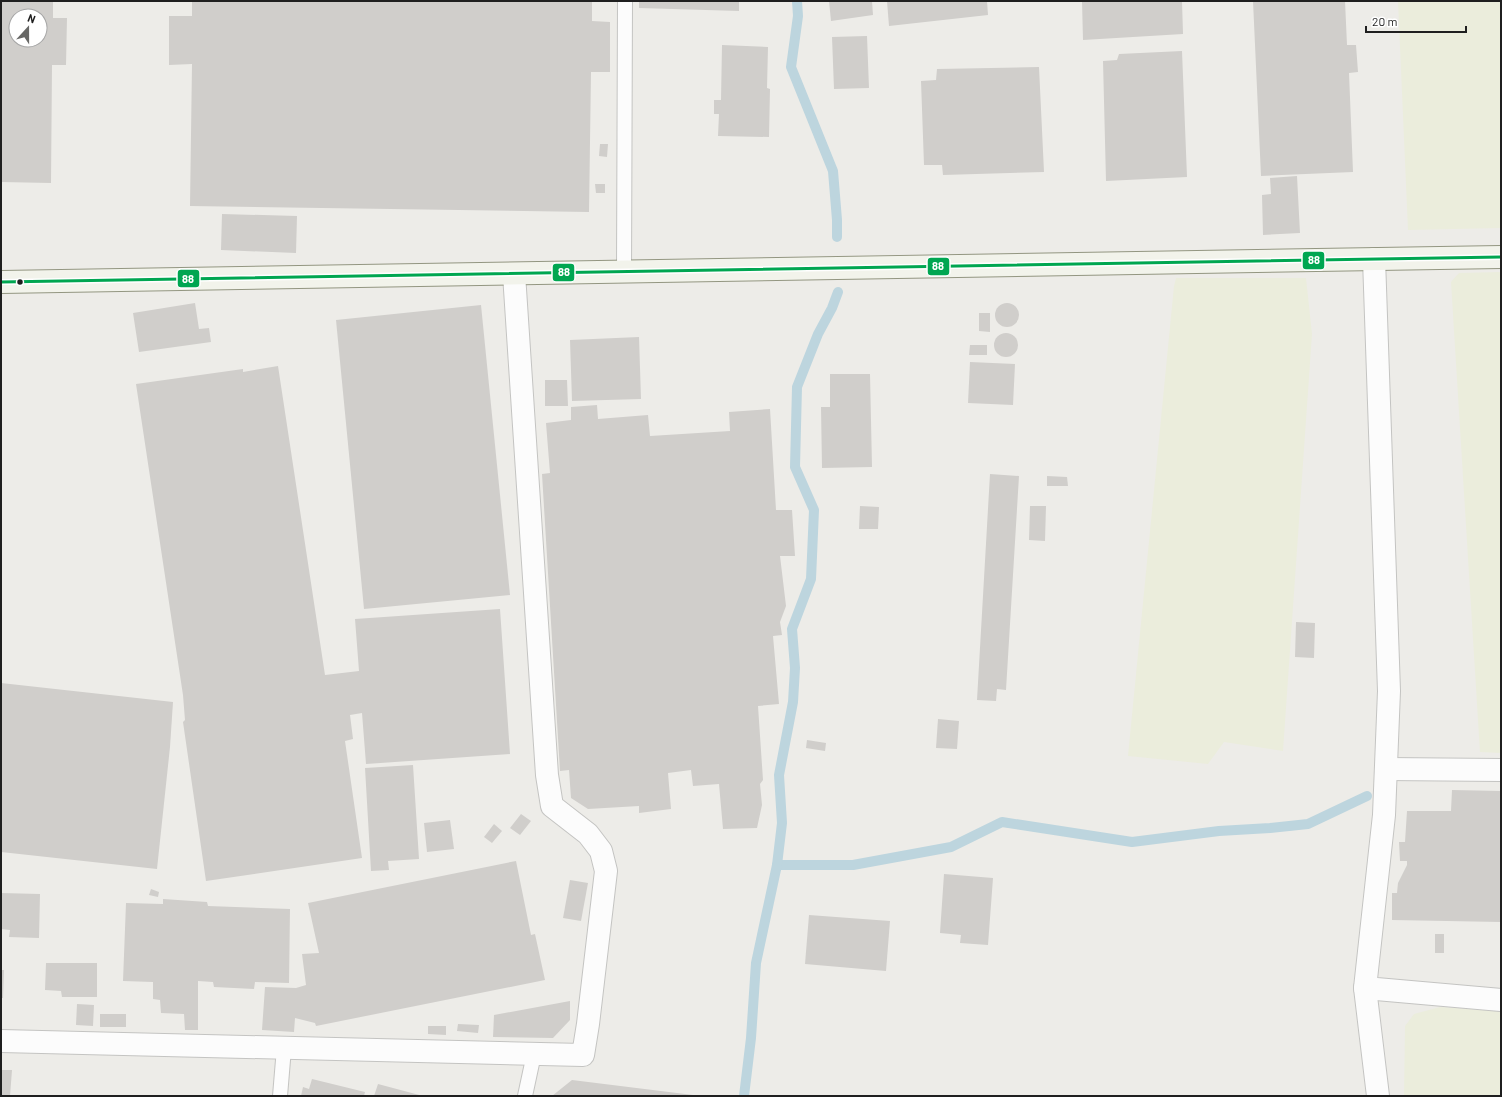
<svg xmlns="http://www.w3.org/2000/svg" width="1502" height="1097" font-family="Barlow,sans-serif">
<rect width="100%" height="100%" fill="#edece8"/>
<!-- farmland -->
<g fill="#ebeddc">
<path d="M1398,1H1501V228L1408,230Z"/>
<path d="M1501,272V753L1480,752L1451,282L1459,273Z"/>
<path d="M1176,278H1306L1312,334L1283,751L1224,742L1208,764L1128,756L1174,286Z"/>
<path d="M1440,1007L1501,1011V1096H1404L1405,1026L1414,1014Z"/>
</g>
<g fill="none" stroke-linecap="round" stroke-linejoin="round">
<!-- stream -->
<g stroke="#bdd5de" stroke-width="10">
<path d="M797,1L798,16L791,67L833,171L837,220V237"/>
<path d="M777,865H853L951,847L1002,822L1132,842L1219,831L1270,828L1308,824L1367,796"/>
<path d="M744,1096L751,1038L756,963L777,865L782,823L779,775L793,702L795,668L792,629L811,579L814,510L795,467L797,387L818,334L832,308L838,292"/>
</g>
</g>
<!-- building -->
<g fill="#d0cecb" fill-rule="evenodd">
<path d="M1,1H53V18H67L66,65H52L51,183L1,182ZM16,16H40V40H16Z"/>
<path d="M192,1H592V21L610,22V72H591L589,212L190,206L192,64L169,65V16H192Z"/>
<path d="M639,1H739V11L639,8Z"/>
<path d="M829,1H872L873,15L831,21Z"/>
<path d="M887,1H987L988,15L889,26Z"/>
<path d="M1082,1H1182L1183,34L1083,40Z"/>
<path d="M1253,1H1345L1347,45H1356L1358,72L1349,73L1353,172L1261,176Z"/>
<path d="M867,36L869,88L834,89L832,37Z"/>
<path d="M722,45L768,47L767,88L770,89L769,137L718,136L719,114H714V100H721Z"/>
<path d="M1182,51L1187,177L1106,181L1103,61L1117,60L1119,54Z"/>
<path d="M1039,67L1044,172L943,175L942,165H924L921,81L936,80L937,69Z"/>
<path d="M600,144H608L607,157L599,156Z"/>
<path d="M1297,176L1300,233L1263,235L1262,195L1271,194L1270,178Z"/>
<path d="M595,184H605V193H596Z"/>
<path d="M222,214L297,216L296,253L221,250Z"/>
<circle cx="1007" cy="315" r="12"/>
<path d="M195,303L199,329L209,328L211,342L139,352L133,313Z"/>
<path d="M481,305L510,595L364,609L336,320Z"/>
<path d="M979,313H990V332L979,331Z"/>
<circle cx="1006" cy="345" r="12"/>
<path d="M639,337L641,399L572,401L570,340Z"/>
<path d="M970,345H987V355H969Z"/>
<path d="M970,362L1015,364L1013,405L968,403Z"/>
<path d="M278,366L325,675L359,671L355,619L500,609L510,754L366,764L362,713L350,715L353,739L345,741L362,858L206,881L183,722L185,720L183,695L136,384L243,369V372Z"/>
<path d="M830,374H870L872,467L822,468L821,407H830Z"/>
<path d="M545,380H567L568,406H545Z"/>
<path d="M597,405L598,419L648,415L650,436L730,431L729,412L770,409L776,510H792L795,556H780L786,606L780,622L782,635L773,636L779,704L758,706L763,780L760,784L762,805L757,828L723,829L719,784L693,786L691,770L668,773L671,809L639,813V806L588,809L571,798L569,770L560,771L542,474L550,473L546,423L571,420V407Z"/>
<path d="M990,474L1019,476L1006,690L997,689L996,701L977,700Z"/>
<path d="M1047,476L1067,477L1068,486H1047Z"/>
<path d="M860,506L879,507L878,529H859Z"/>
<path d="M1030,506H1046L1045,541L1029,540Z"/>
<path d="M1296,622L1315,623L1314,658L1295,657Z"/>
<path d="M1,683L173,702L170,747L157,869L1,852Z"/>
<path d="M938,719L959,721L957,749L936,748Z"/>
<path d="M807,740L826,743L825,751L806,748Z"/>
<path d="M413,765L419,859L388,861L389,870L371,871L365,768Z"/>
<path d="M1452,790L1501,791V922L1392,920V893H1397L1398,883L1407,865V861H1400L1399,842H1405L1407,811H1451Z"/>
<path d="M521,814L531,821L520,835L510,828Z"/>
<path d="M450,820L454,849L427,852L424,823Z"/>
<path d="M494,824L502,831L492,843L484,837Z"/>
<path d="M516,861L531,935L535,934L545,980L316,1026L315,1023L295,1018L294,1032L262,1030L265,987L296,988L306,985L302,954L319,953L308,903Z"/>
<path d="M944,874L993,878L988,945L960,943L961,935L940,933Z"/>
<path d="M570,880L588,883L581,921L563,918Z"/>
<path d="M151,889L159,892L158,897L149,895Z"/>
<path d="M1,893L40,894L39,938L9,937L10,930L1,929Z"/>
<path d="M163,899L207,902L208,906L290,909L289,983L255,982L254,989L214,987L213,982L198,981V1030H185L184,1014L161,1013L160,1000L153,999V982L123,981L126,903L163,904Z"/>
<path d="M809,915L890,921L886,971L805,964Z"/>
<rect x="1435" y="934" width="9" height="19"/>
<path d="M46,963H97V997H62L61,991L45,990Z"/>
<path d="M1,970H4L3,998H1Z"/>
<path d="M570,1001V1020L553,1038L493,1037L494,1015Z"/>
<path d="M77,1004L94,1005L93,1026L76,1025Z"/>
<rect x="100" y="1014" width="26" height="13"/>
<path d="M458,1024L479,1025L478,1033L457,1031Z"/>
<path d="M428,1026H446V1035L428,1034Z"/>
<path d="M1,1070H12L10,1096H1Z"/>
<path d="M312,1079L365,1092L364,1096H301L303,1087L309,1089Z"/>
<path d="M572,1080L693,1095V1096H552Z"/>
<path d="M378,1084L423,1096H374Z"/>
</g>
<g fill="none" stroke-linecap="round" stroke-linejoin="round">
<!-- lane casing -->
<g stroke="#c4c4c2" stroke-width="16">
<g id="lane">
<path d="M624,272L625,1"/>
<path d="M280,1096L284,1048"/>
<path d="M525,1096L534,1054"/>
</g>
</g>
<!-- street casing -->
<g stroke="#c4c4c2" stroke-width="24">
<g id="street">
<path d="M1374,259L1389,691L1384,815L1365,988L1501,1000"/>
<path d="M1386,769L1501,770"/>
<path d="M1365,988L1378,1096"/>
<path d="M1,1041L583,1055L588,1024L606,871L601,851L588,834L552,806L547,775L514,274"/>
</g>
</g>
<!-- secondary casing -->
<g stroke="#939681" stroke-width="24">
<path id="secondary" d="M1,282L1501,257"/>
</g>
<!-- lane -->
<use href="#lane" stroke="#fcfcfc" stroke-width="14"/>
<!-- street -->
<use href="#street" stroke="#fcfcfc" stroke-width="22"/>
<!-- secondary -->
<use href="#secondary" stroke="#f2f3eb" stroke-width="22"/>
<!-- bus-1 casing -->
<g stroke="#fff" stroke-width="6">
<path id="bus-1" d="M1,282L1501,257"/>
</g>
<!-- bus-1 -->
<use href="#bus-1" stroke="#00a651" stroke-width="3"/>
</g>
<!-- markers -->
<circle fill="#1f1f1f" stroke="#fff" stroke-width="1.5" cx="20" cy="282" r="3.5"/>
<g stroke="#fff" stroke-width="1.5">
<rect x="1302" y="251" width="23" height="19" rx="4" fill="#00a651"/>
<rect x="927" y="257" width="23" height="19" rx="4" fill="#00a651"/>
<rect x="552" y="263" width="23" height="19" rx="4" fill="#00a651"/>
<rect x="177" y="269" width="23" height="19" rx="4" fill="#00a651"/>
</g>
<g font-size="11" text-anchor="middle" font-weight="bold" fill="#fff">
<text x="1314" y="264">88</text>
<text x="938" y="270">88</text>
<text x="564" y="276">88</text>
<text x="188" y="283">88</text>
</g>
<!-- border -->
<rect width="1502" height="1097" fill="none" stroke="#1f1f1f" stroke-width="4"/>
<!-- north arrow -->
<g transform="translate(28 28) rotate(21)"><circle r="19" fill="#ffffff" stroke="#a5a5a5"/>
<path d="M0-3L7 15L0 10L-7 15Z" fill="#676765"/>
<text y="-6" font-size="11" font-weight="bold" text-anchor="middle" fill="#1f1f1f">N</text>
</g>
<!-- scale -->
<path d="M1366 26v6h100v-6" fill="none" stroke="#1f1f1f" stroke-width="2"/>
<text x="1372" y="26" font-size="12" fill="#1f1f1f" stroke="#ffffff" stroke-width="3" paint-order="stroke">20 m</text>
</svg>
